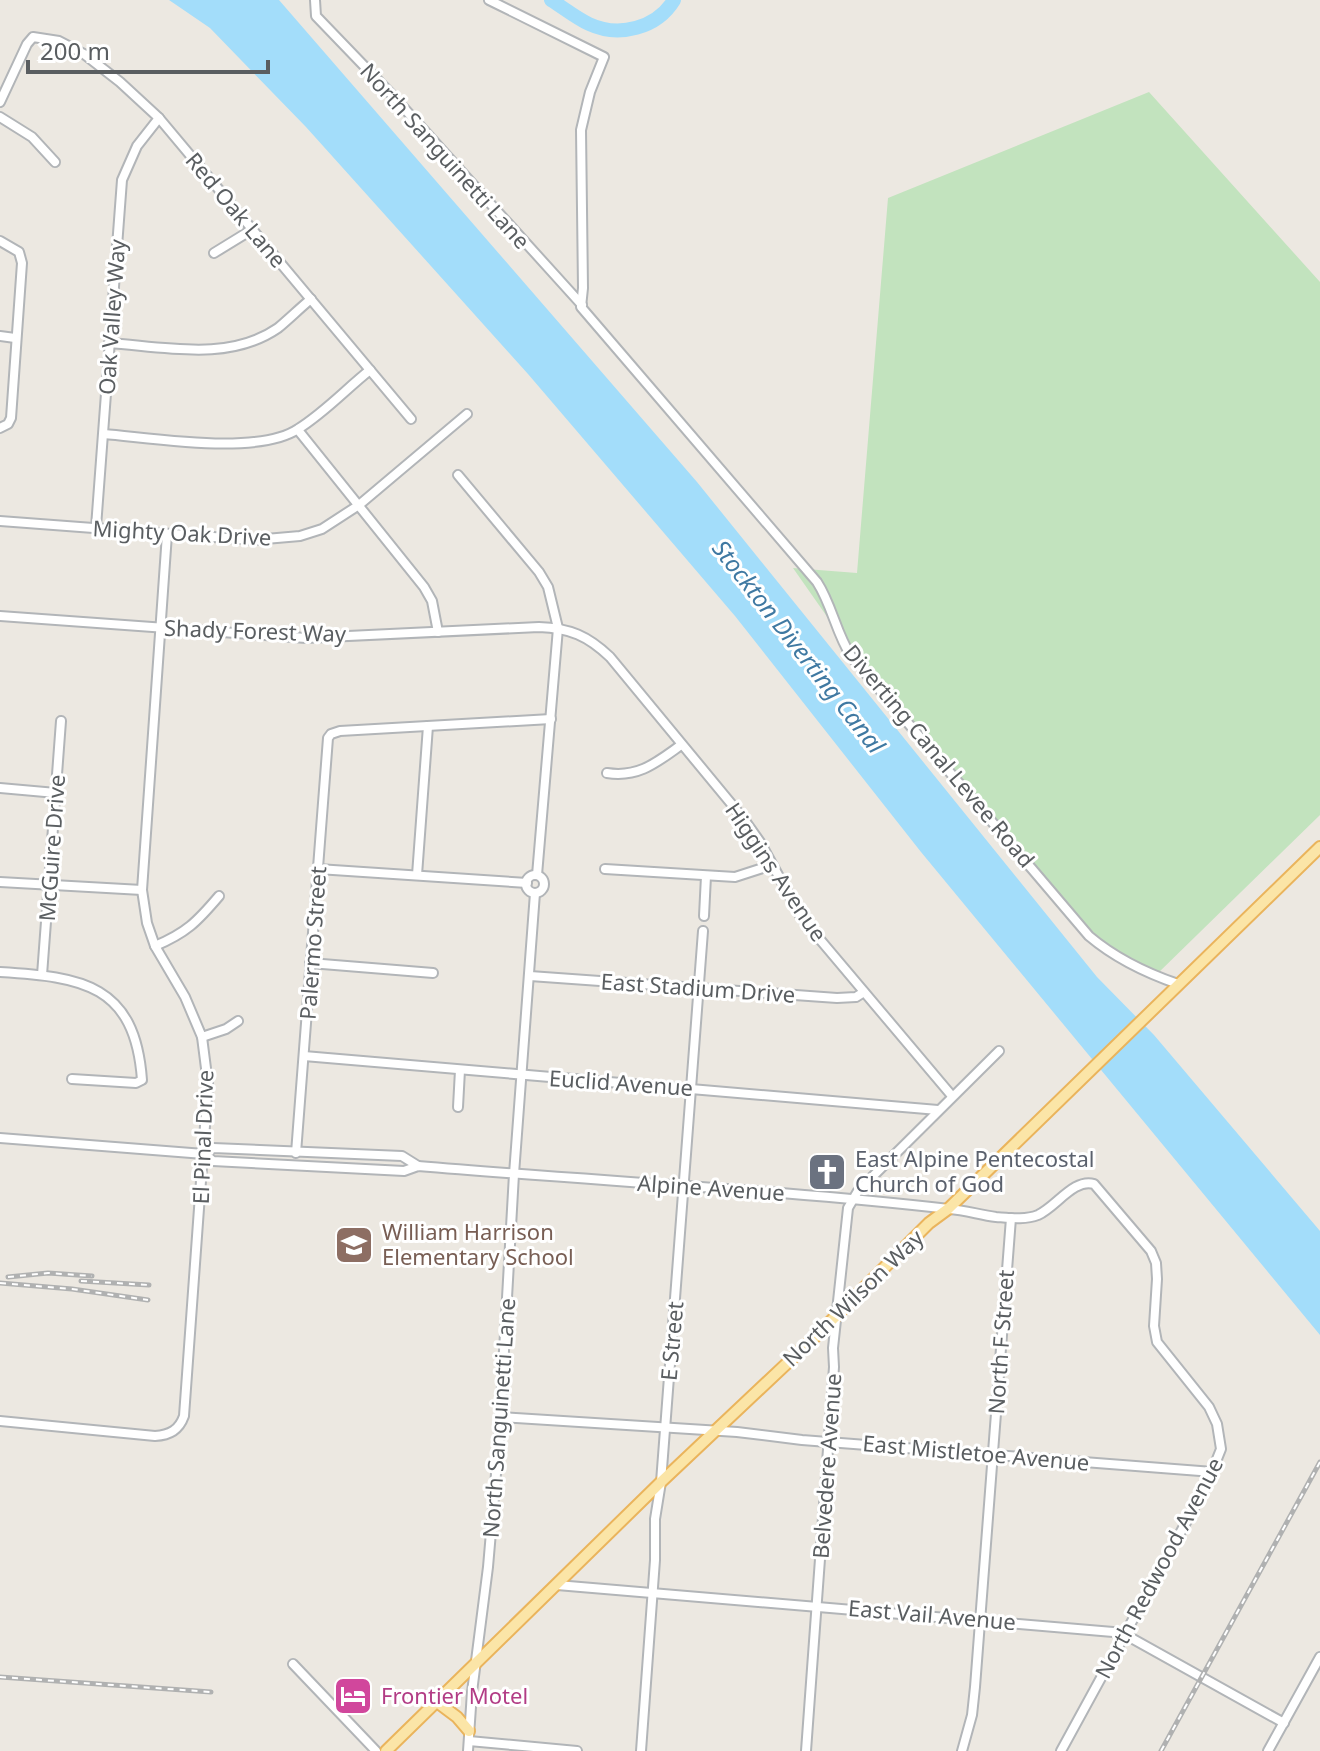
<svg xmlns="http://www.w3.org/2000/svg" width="1320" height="1751" font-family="'Noto Sans',sans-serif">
<rect width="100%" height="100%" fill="#ece8e1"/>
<!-- green -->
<path fill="#c2e3be" d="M1149,92L1320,282V815L1155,976L1090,944L842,638L793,568L857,573L888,198Z"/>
<!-- water -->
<path fill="#a3ddfa" d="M169,0H279L697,482L1097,977L1154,1035L1320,1231V1335L921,852L735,616L528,374L306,127L210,28Z"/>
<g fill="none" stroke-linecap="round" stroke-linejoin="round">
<!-- river -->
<path stroke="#a3ddfa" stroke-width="14" d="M551,0C564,8 576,18 589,24C619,38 657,28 674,0"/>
<!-- minor casing -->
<g stroke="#b2b5b8" stroke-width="12">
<g id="minor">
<path d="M315,0L316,16L393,96L582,305"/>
<path d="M489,0L604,57L590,92L581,130L583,288L581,307L817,582C832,605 836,633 851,656L1089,936C1115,958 1146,973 1178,984"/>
<path d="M0,102L27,44L33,37L59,41L84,54L120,82L159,118L411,419"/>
<path d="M0,117L32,137L55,162"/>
<path d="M0,241L19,252L22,263L11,418L8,424L0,428"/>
<path d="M214,253L253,229"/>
<path d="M0,336L15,338"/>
<path d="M109,343C165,347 229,362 278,328C289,319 300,308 311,299"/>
<path d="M298,430L424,587L432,601L438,632"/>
<path d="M104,434C153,438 257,456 298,429C324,413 346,389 370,370"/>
<path d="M458,475L539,572L548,587L558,628L537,875"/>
<path d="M0,521L253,540L300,536L322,529L359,505L467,414"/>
<path d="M96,527L122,180L137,146L159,118"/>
<path d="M0,616L306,638L539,627C570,628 588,636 610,657L743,818L760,842L801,917L952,1096"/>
<path d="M607,773C639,778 657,762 681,745"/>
<path d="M0,788L56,793"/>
<path d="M318,869L527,883"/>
<path d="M605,869L735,877L772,865"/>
<path d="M417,875L428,726"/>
<circle cx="535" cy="884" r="9"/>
<path d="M0,882L142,890"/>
<path d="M704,916L706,876"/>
<path d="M155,946C186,933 197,922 219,896"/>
<path d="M310,963L433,973"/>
<path d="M0,972C82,977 135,984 142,1080L136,1083L72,1079"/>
<path d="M42,975L61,721"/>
<path d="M530,976L837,998L856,997L864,992"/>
<path d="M202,1037L226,1029L238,1021"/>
<path d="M304,1056L938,1110"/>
<path d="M458,1107L460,1070"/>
<path d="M0,1138L204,1154L213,1161L404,1171L418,1166C595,1181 772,1189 949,1209C965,1210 980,1215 996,1217C1010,1218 1025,1220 1038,1215C1056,1207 1074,1178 1094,1184L1151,1251L1156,1263L1157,1279L1154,1326L1157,1342L1209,1407L1217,1424L1221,1449L1207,1484L1061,1751"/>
<path d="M296,1153L328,738L331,734L340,731L551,719"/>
<path d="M204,1154L213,1148L402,1156L418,1166"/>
<path d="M500,1417L737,1432L802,1440L1213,1472"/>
<path d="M0,1421L155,1436C170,1435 179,1430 184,1416L208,1084L202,1037L185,997L155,946L147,923L142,890L167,534"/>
<path d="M557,1585L1113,1632L1133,1639L1284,1723"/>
<path d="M293,1664L376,1751"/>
<path d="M469,1741L577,1751"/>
<path d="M468,1751L472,1692L488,1567L499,1439L514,1174L535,893"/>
<path d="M641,1751L655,1560V1519L661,1482L703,931"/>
<path d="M806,1751L834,1367L833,1348L848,1208L858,1191L999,1051"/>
<path d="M962,1751L972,1715L975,1687L1011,1218"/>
<path d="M1268,1751L1320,1657"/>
</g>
</g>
<!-- major casing -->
<g stroke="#eab45c" stroke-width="14">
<g id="major">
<path d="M437,1702L457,1717L469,1731"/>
<path d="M386,1751L661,1482L817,1335L929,1223L948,1209L1320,847"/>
</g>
</g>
<!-- minor -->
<use href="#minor" stroke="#fff" stroke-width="8"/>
<!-- major -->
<use href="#major" stroke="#fbe5a7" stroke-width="10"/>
<!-- rail casing -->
<g stroke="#b0b1b1" stroke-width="5">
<g id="rail">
<path d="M8,1277L48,1273L92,1276"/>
<path d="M81,1281L149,1285"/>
<path d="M0,1283L72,1289L148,1300"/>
<path d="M0,1677L211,1692"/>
<path d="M1161,1751L1320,1462"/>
</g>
</g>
<!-- rail -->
<use href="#rail" stroke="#fff" stroke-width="2" stroke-dasharray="6" stroke-linecap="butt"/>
</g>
<!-- icons -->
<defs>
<g id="church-square" transform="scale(2)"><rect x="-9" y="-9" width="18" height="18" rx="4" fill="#6b7280" stroke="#fff"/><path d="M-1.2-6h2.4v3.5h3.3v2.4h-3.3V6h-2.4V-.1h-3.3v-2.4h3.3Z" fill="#fff"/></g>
<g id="school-square" transform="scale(2)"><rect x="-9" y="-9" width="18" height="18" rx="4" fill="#8d6e63" stroke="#fff"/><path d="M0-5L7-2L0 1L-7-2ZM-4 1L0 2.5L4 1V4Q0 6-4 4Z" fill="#fff"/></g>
<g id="hotel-square" transform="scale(2)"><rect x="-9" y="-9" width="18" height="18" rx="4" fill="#d1479c" stroke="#fff"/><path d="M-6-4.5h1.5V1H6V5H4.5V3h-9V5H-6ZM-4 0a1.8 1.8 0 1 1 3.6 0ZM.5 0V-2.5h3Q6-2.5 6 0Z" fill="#fff"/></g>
</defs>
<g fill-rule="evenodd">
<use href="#church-square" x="827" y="1172"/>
<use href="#school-square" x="354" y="1245"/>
<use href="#hotel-square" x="353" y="1696"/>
</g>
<g text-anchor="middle" stroke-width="6" stroke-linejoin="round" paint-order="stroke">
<!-- street labels -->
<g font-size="22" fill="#5a5e61" stroke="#fff">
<text transform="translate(445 156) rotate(48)" y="8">North Sanguinetti Lane</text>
<text transform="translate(236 210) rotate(50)" y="8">Red Oak Lane</text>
<text transform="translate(112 317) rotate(-86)" y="8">Oak Valley Way</text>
<text transform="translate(182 533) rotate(3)" y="8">Mighty Oak Drive</text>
<text transform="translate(255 631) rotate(2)" y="8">Shady Forest Way</text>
<text transform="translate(939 756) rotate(50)" y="8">Diverting Canal Levee Road</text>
<text transform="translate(52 848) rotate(-86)" y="8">McGuire Drive</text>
<text transform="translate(776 872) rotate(56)" y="8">Higgins Avenue</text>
<text transform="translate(313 943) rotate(-86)" y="8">Palermo Street</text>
<text transform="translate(698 988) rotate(4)" y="8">East Stadium Drive</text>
<text transform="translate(621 1083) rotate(4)" y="8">Euclid Avenue</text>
<text transform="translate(203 1137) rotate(-88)" y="8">El Pinal Drive</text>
<text transform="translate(711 1188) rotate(4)" y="8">Alpine Avenue</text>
<text transform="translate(853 1298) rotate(-44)" y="8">North Wilson Way</text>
<text transform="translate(672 1341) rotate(-85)" y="8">E Street</text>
<text transform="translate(1001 1342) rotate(-86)" y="8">North F Street</text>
<text transform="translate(499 1418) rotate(-86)" y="8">North Sanguinetti Lane</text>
<text transform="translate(976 1453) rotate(5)" y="8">East Mistletoe Avenue</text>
<text transform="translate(827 1466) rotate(-86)" y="8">Belvedere Avenue</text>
<text transform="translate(1159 1568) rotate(-62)" y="8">North Redwood Avenue</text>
<text transform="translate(932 1615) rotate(5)" y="8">East Vail Avenue</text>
</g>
<!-- worship labels -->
<g font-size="22" fill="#5b616d" stroke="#fff" text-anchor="start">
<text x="855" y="1167">East Alpine Pentecostal<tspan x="855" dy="25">Church of God</tspan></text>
</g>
<!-- education labels -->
<g font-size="22" fill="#785e54" stroke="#fff" text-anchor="start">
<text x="382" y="1240">William Harrison<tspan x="382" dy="25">Elementary School</tspan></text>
</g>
<!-- hotel labels -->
<g font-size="22" fill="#b23c85" stroke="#fff" text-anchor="start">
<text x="381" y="1704">Frontier Motel</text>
</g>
<!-- water labels -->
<g font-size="24" font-style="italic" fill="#3f79a2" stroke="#fff">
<text transform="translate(798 647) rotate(52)" y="8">Stockton Diverting Canal</text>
</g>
</g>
<!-- scale -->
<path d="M28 60v12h240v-12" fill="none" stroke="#5a5e61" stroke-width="4"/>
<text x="40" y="60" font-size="24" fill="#5a5e61" stroke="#ffffff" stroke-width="6" paint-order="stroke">200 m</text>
</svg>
